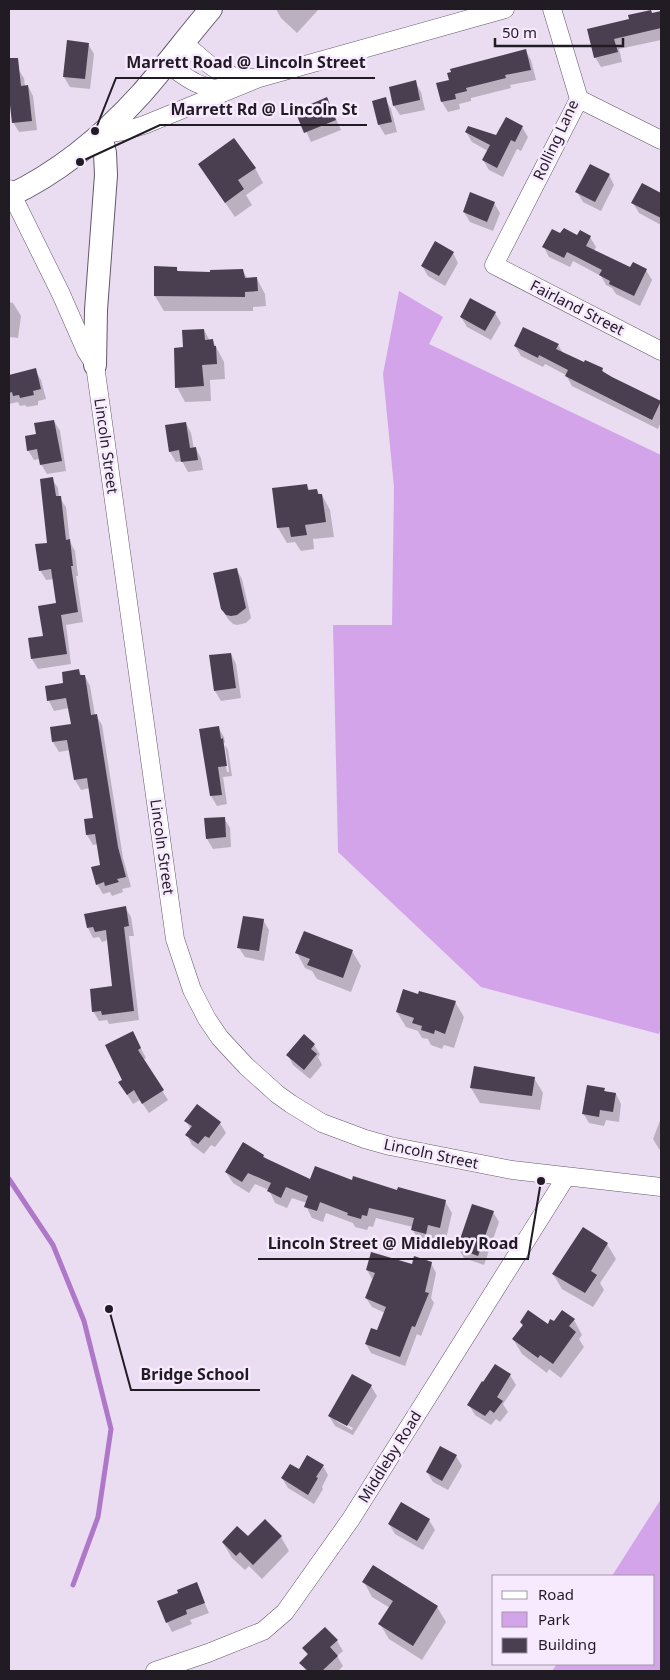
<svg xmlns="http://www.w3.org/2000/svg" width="670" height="1680" font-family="'Noto Sans',sans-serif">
<rect width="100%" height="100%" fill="#eadcf1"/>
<!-- green -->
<g fill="#d4a4eb">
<path d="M399,291L443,317L429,344L661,455V1027L659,1034L481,987L338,852L333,625H392L394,487L383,374Z"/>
<path d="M661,1499V1671H552L557,1664H654V1576H612Z"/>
</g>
<!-- shadow -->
<g fill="#0003" fill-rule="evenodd">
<path d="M276,9H319L297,33L281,18Z"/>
<path d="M661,12V40L619,49L622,62L601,67L595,57L589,30Z"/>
<path d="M88,44L94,54L90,89L70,87L64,77Z"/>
<path d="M525,50L531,60L536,80L510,85L511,88L471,98V101L459,104L460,109L448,112L442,102L437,84L450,81Z"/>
<path d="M18,69L24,78L25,87L28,86L33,96L37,130L19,132L13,122L9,96V70Z"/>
<path d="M415,82L421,92L425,110L400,115L394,106Z"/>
<path d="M327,99L341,130L311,142L297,111Z"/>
<path d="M385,99L391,109L397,132L385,135L379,125L374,102Z"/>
<path d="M506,119L522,127L528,137L521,151L517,149L503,177L489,170L483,160L488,151L472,142L466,132L497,136Z"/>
<path d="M199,165L255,168L263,183L246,195L252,205L235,217Z"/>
<path d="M609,175L614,185L601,211L583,202L577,192Z"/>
<path d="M642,185L661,194V225L639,213L633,203Z"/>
<path d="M494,203L500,213L493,231L470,222L464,212Z"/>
<path d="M561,235L590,237L596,247L594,251L631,269L646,270L652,280L640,306L616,294L612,288L606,285L601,276L573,261L570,267L549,257L544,247Z"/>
<path d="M453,253L458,263L445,286L428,276L422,266Z"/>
<path d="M176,268L179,272L211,273L242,270L248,279H257L265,294L266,306L253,307V311H164L155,296Z"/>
<path d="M9,302L13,303L21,316L18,338L9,337Z"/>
<path d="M495,313L501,323L491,340L467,327L461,317Z"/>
<path d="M204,330L210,341H213L224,362L225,379L210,380L211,401L185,402L177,387L184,349Z"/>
<path d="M558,345L563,353L585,364L602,369L605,374L660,402L661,422L658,429L572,386L566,375L545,364L543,367L521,356L515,346Z"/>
<path d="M35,370L41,380L46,399L38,401V405L27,407L25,405L20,406L18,402L9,404V376Z"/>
<path d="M54,421L60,431L66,471L47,474L41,464L40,459L34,460L28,450L37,435Z"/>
<path d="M186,423L191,433L194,449H196L201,458L203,470L188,472L182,461L176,462L170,452Z"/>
<path d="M52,479L58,488L59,497L66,507L70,542L75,551L78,576H76L83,622L66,625L71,664L38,669L32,659L30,639L45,637L58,604L54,579L46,580L40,570L49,544Z"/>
<path d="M307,485L310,491L317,490L320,495H322L330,510L334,537L313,539L314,549L301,551L295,542L287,543L278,528L273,489Z"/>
<path d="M236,569L242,579L251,618L246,623L237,625L233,624L228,619L222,608Z"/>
<path d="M231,654L236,664L241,698L221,701L215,691L211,657Z"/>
<path d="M79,671L82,676H85L90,686L95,715H96L102,725L123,858L131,887L122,889L123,892L112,896L110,892L103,894L97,884L101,866L98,844L93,845L87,835L94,819L90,788L81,790L75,780L70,750L59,752L53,742L73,725L69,708L54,711L49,701Z"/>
<path d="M218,727L224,737L225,743L222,741L227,772H229L225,745L228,750L232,776L223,777L227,804L217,806L211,796Z"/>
<path d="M224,818L230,828L231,847L213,849L207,839Z"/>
<path d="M125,907L131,917L134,936H129L139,1020L109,1024L107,1020L99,1021L93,1011L113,987L108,940L102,942L99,937L93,938L88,928Z"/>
<path d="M263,920L269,930L264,961L245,957L239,948Z"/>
<path d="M352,951L361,966L351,992L317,979L312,971L305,968L297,953Z"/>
<path d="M419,996L455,1002L464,1017L454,1048L444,1045L442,1049L431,1045L428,1039L422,1038L418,1031L406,1027L397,1012Z"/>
<path d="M138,1043L146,1058L143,1060L168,1100L149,1113L140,1100L133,1104L126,1093L124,1080Z"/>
<path d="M314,1045L320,1054L318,1057L322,1065L310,1079L293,1065L288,1055Z"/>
<path d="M534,1078L543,1093L540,1110L480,1103L471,1088Z"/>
<path d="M604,1089L606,1093L616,1094L621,1104L619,1122L606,1120L604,1126L589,1123L583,1113Z"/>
<path d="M661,1118V1150L659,1149L653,1139Z"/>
<path d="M186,1121L220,1123L226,1133L215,1147L211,1145L204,1154L192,1145L187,1135L191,1130Z"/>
<path d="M263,1155L266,1159L311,1181H353L445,1201L452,1213L446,1239L435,1236L432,1245L419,1242L413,1230V1227L376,1218L373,1227L369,1226L367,1230L355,1227L353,1223L326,1213L323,1222L312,1218L306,1206L307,1203L292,1198L287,1208L275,1203L269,1190L255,1184L249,1193L233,1183L226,1172Z"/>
<path d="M493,1212L499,1222L484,1265L464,1258L458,1248Z"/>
<path d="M584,1229L607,1244L616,1259L600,1283L604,1290L593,1307L562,1289L553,1274Z"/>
<path d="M431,1263L436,1273L431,1298L434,1303L421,1336L417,1334L405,1366L371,1353L366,1344L378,1332L385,1313L372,1307L366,1298L372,1279L367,1270Z"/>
<path d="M574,1320L582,1335L579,1339L584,1347L561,1378L549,1369L547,1373L522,1354L513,1339L523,1326L521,1322L548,1325Z"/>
<path d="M510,1375L516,1385L503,1404L508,1412L500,1422L496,1419L491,1425L475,1415L469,1405Z"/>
<path d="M371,1386L377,1396L353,1435L335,1426L329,1416ZM336,1419L353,1428L352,1430L336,1421Z"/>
<path d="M456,1456L462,1466L448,1490L433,1482L427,1472Z"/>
<path d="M323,1466L328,1475L322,1487L323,1489L314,1504L288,1488L282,1478L299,1470Z"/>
<path d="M401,1504L429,1520L435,1530L423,1550L395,1534L389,1524Z"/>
<path d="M281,1537L289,1551L262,1579L249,1566L245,1570L232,1558L223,1543L248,1538Z"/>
<path d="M374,1566L437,1607L446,1622L422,1660L389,1639L380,1624L390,1608L372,1597L364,1582Z"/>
<path d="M196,1584L209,1613L190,1620L192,1624L172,1632L167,1622L180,1593Z"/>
<path d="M325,1628L337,1641L343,1651L337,1656L343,1666L338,1671H306L301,1663L308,1656L304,1648Z"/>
</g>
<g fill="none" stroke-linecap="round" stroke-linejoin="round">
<!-- stream -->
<path stroke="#ae77c7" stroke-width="5" d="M9,1179L53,1245L84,1321L111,1429L98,1517L73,1585"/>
</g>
<!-- building -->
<g fill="#4a3f50">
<path d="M651,10L652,13L661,11V28L614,39L618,52L594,58L587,29L629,19L628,15Z"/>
<path d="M67,40L89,43L85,79L63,77Z"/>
<path d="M526,49L531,70L505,75L506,78L466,88L467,91L455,94L456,99L441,102L436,83L449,80L447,73L451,72L450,69Z"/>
<path d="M9,58H18L21,86L28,85L32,121L12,123L9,96Z"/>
<path d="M416,80L420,100L393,106L389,87Z"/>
<path d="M327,97L336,120L304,133L295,111Z"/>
<path d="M386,97L392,122L378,125L372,101Z"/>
<path d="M506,117L523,126L515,142L511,140L497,168L482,160L490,145L465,132L468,126L496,135Z"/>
<path d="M234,138L256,168L238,180L244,189L225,203L198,164Z"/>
<path d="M590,164L610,174L595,202L575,192Z"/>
<path d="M642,183L661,193V218L631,203Z"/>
<path d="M470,192L495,202L487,222L463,212Z"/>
<path d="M564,228L577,235L580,230L591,236L586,246L630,267L633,262L647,269L634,296L609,284L610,281L599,275L602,270L567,252L564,258L542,247L552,229L560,233Z"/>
<path d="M435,241L454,252L439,276L421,266Z"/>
<path d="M154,266L177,267V271L210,272V270L243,269L245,278L257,277L258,291L245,292V297L154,296Z"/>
<path d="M470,298L496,312L485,331L460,317Z"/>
<path d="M523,327L559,344L556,349L584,362L585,360L603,368L602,371L612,377L661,401L652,420L565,376L568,370L539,355L538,358L514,346Z"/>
<path d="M204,329L205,340L213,339L214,346H216L217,364L202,365L204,386L175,388L174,348L183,347L182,330Z"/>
<path d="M36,368L41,389L33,391L34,395L20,398L19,395L13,396L12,392L9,393V375Z"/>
<path d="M54,420L62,461L40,465L37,449L27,451L25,436L36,434L34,423Z"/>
<path d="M186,422L190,448L196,447L198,460L181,462L179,450L169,452L165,425Z"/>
<path d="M53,477L56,496H61L66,540L70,539L73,566H71L78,612L61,615L67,654L31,659L28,638L43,636L38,606L56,603L51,569L39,571L35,544L47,543L40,479Z"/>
<path d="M307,484L308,490L317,489L318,494H322L326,522L305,525L307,535L291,537L289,527L277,528L272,488Z"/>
<path d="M237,568L246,608L237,615L231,616L226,615L221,609L213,573Z"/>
<path d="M231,653L236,688L214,691L209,655Z"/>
<path d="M79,669L80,675H85L91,715L97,714L118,847L126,877L117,879L119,882L105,886L104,882L96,885L91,867L100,865L95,834L86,835L84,819L93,818L87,778L74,780L67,740L52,742L50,727L71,724L66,698L47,701L45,686L63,683L62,672Z"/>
<path d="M219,726L221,739L223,738L227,766L218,767L222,795L210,796L199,729Z"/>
<path d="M225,817L226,837L206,839L204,818Z"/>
<path d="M126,906L129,926L124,927L134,1011L102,1015L101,1011L92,1012L90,989L112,986L106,930L95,932L93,927L87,928L84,914Z"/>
<path d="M243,916L264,919L259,951L237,948Z"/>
<path d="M304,931L353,950L343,978L307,965L310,959L295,953Z"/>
<path d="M403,989L418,994L419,991L456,1001L445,1034L435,1030L434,1034L421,1030L422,1026L412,1023L414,1018L396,1012Z"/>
<path d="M133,1031L141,1048L138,1050L164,1090L142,1104L134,1090L127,1095L118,1082L122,1080L105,1045Z"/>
<path d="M304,1034L315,1044L311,1049L317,1054L304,1070L286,1055Z"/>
<path d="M474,1066L535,1077L532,1096L470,1088Z"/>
<path d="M587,1085L605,1088L604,1091L616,1093L613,1112L600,1110L599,1117L582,1114Z"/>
<path d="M197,1104L221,1122L209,1138L205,1136L198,1144L185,1135L192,1126L184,1121Z"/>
<path d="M243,1142L264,1155L263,1157L310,1179L315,1166L352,1180L353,1176L397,1190L398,1187L446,1200L440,1228L428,1225L426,1234L411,1230L414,1218L369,1208L367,1216L362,1215L361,1219L347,1215L348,1213L320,1202L317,1211L304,1207L308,1196L286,1187L281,1198L267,1191L271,1183L248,1173L242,1182L225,1172Z"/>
<path d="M472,1204L494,1211L478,1256L457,1248Z"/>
<path d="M583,1227L608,1243L591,1271L597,1275L585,1293L552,1274Z"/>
<path d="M371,1252L412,1264L414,1256L432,1262L425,1292L429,1293L415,1327L412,1326L400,1357L365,1344L371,1328L377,1330L386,1307L365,1298L375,1273L366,1270Z"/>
<path d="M528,1310L548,1324L550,1319L554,1321L562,1310L575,1319L569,1326L576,1332L553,1364L540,1355L538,1358L512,1339L523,1325L520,1322Z"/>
<path d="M495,1364L511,1374L497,1397L503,1401L494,1413L490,1410L485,1416L467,1405L482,1381L483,1382Z"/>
<path d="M352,1374L372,1385L347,1426L328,1416Z"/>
<path d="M440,1446L457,1455L442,1481L426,1472Z"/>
<path d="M307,1455L324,1465L316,1477L318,1478L308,1495L281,1478L290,1464L299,1469Z"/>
<path d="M401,1502L430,1519L417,1541L388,1524Z"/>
<path d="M265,1519L282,1536L253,1565L240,1552L236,1556L222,1542L237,1526L248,1536Z"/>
<path d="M373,1565L438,1606L413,1646L378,1624L393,1601L362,1582Z"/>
<path d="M197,1582L205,1603L186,1610L187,1614L166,1623L157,1601L178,1593L177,1590Z"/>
<path d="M325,1627L338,1640L330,1647L338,1656L322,1671H308L299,1663L308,1654L302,1648Z"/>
</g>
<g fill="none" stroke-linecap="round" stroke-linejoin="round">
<!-- minor casing -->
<g stroke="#65596b" stroke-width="19">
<g id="minor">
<path d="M552,9L579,99L494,265L661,351"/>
<path d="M183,42C209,64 217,78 254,78"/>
<path d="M166,63C187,78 199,89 226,90"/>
<path d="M579,99L661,140"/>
<path d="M101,135L124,131L144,125L259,78L505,9"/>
<path d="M9,189L61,294L86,351L95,365L175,939L192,990L207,1019L220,1038L246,1066L277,1094L291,1104L322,1123L365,1139L390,1146L512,1170L661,1187"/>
<path d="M155,1671L208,1653L263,1631L285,1612L351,1519L566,1177"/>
</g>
</g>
<!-- major casing -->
<g stroke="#65596b" stroke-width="24">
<g id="major">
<path d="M9,196C60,172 103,136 141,94C165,67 187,37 211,9"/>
<path d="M95,365L96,310L106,175L105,153L101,135"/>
</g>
</g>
<!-- minor -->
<use href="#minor" stroke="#fff" stroke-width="18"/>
<!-- major -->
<use href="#major" stroke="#fff" stroke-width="22"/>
</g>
<g text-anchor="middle" stroke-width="5" stroke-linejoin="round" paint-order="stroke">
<!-- street labels -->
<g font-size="15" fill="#211c24" stroke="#f7e9fe">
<text transform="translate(556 140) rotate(-65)" y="5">Rolling Lane</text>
<text transform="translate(577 308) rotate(27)" y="5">Fairland Street</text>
<text transform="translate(106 446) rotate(82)" y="5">Lincoln Street</text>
<text transform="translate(162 847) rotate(82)" y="5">Lincoln Street</text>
<text transform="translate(431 1154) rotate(12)" y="5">Lincoln Street</text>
<text transform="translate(390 1457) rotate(-58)" y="5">Middleby Road</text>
</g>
</g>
<!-- callouts -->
<path fill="none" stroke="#211c24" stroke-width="2" d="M95 131L116 78H375M80 162L160 125H367M541 1181L528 1259H258M109 1309L131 1390H260"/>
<g fill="#211c24" stroke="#f7e9fe" stroke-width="2">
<circle cx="95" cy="131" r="5"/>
<circle cx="80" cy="162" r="5"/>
<circle cx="541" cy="1181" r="5"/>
<circle cx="109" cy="1309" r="5"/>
</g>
<g font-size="16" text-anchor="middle" font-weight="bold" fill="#211c24" stroke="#f7e9fe" stroke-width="5" stroke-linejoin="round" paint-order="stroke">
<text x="246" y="68">Marrett Road @ Lincoln Street</text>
<text x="264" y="115">Marrett Rd @ Lincoln St</text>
<text x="393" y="1249">Lincoln Street @ Middleby Road</text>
<text x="195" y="1380">Bridge School</text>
</g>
<!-- border -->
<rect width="670" height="1680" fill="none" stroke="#211c24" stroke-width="20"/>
<!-- legend -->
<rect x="492" y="1575" width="162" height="90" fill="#f7e9fe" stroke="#a197a7"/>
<rect x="502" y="1591" width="25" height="8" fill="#ffffff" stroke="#a197a7"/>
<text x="538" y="1600" font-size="15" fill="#211c24">Road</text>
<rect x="502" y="1612" width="25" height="15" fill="#d4a4eb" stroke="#a197a7"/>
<text x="538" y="1625" font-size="15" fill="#211c24">Park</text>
<rect x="502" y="1638" width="25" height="15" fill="#4a3f50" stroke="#a197a7"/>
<text x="538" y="1650" font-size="15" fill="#211c24">Building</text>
<!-- scale -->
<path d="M495 38v8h128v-8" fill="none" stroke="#211c24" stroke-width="2.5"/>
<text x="502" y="38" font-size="15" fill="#211c24" stroke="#f7e9fe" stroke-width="4" paint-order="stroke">50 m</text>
</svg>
